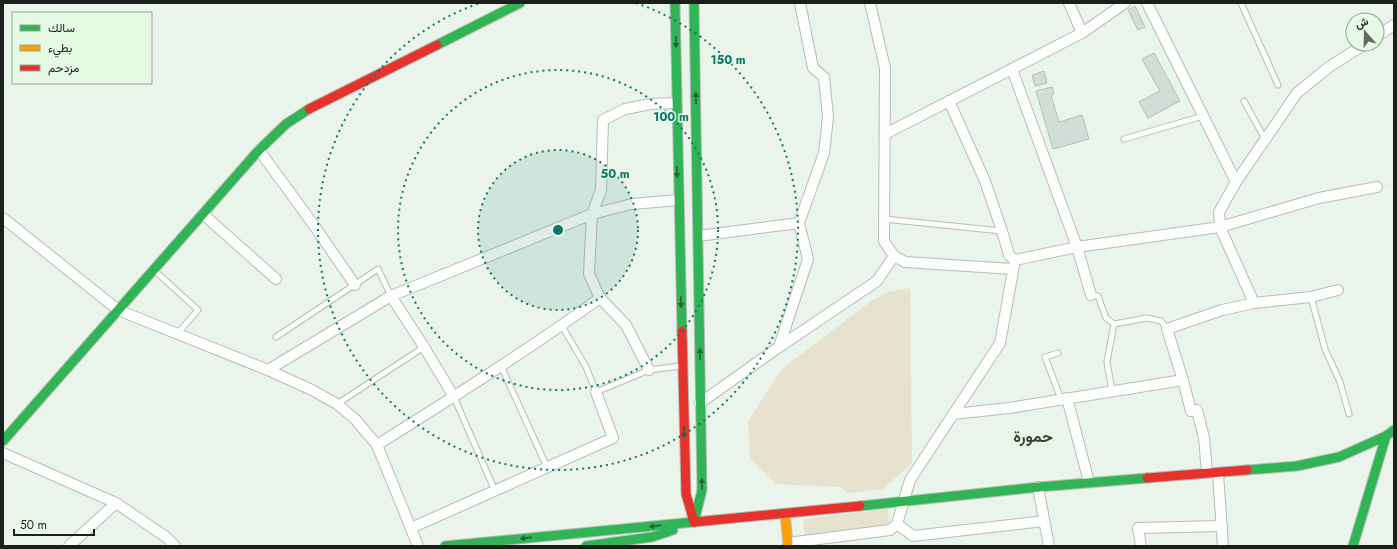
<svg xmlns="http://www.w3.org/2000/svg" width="1397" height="549" font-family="Jost,Vazirmatn,sans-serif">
<rect width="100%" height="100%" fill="#eaf4ea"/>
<!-- green -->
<g fill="#e6e2cd">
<path d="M910,288L912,463L883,489L848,493L841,487L776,484L750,459L748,421L782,369L871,301L888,292Z"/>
<path d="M888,509L889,525L805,536L803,519Z"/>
</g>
<!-- building -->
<g fill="#d1ded7" stroke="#b4beb7">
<path d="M1135,6L1145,27L1138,30L1128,10Z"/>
<path d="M1154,53L1180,101L1148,118L1139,102L1160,91L1142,59Z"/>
<path d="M1044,71L1047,83L1035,86L1032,75Z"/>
<path d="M1052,87L1054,94L1051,95L1059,122L1082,115L1089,139L1053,149L1036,91Z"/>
</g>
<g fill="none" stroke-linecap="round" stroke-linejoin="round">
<!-- lane casing -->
<g stroke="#b6beb6" stroke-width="7">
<g id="lane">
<path d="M1241,3L1278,85"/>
<path d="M1244,101L1265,139"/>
<path d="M1124,139L1203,116"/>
<path d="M884,219L1002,231"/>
<path d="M155,271L198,310L177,334"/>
<path d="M1091,295L1098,296L1106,318L1114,324L1107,362L1112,391"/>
<path d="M1311,297L1325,349L1340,382L1349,414"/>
<path d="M1114,324L1147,318L1161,321L1167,329"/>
<path d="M562,326L586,367L596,392L649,370L680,366"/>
<path d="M276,337L378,269L391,296"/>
<path d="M1058,353L1045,357L1061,399"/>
<path d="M501,366L547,467"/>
<path d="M454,397L495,491"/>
<path d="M337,404L424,347"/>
</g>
</g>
<!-- street casing -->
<g stroke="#b6beb6" stroke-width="12">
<g id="street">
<path d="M870,3L885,68L884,241L894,256L905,262L1013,269"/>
<path d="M1069,3L1082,33"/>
<path d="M1147,3L1236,182"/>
<path d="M1377,36L1394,25"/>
<path d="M1012,69L1077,247L1091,295"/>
<path d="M949,101L985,181L1002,231L1009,255L1015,260"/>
<path d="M885,134L1082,33L1125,3"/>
<path d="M259,150L313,224L355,285"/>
<path d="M203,214L276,279"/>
<path d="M3,218L118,310L268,370L312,390L337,404L355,419L377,445L418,546"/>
<path d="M698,236L799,223"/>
<path d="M391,296L424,347L454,397"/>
<path d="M600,298L626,325L649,370"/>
<path d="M1254,303L1311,297L1338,290"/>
<path d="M779,347L808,259L799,223L824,153L828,117L824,77L813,68L800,3"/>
<path d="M268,370L391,296L592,214L632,204L678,200"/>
<path d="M1067,398L1089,482"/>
<path d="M700,403L779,347L877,281L894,256"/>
<path d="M953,414L1009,408L1183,380"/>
<path d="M377,445C452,398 528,350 600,298L589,274L592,214L601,190L603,120L625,109L651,104L676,103"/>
<path d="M3,453L116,503L69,546"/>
<path d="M1207,473L1204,438L1197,410L1191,411L1183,380L1167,329L1222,310L1254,303L1220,227L1319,198L1377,187"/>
<path d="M1218,473L1223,546"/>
<path d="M1038,487L1049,546"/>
<path d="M116,503L166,537L175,546"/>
<path d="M897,524L913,536L1044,521"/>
<path d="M411,528L613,438L596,392"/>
<path d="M788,543L890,530L897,524L910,480L1000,343L1015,260L1077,247L1220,227L1219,212L1236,182L1297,93L1329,67L1365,44"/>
<path d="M1141,546L1138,528L1222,526"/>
</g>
</g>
<!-- fast casing -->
<g stroke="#b6beb6" stroke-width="11">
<g id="fast">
<path d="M675,3L682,331"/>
<path d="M694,3L702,490L694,522"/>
<path d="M437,45L520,3"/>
<path d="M3,441L259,150L286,124L309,109"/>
<path d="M1247,470L1297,466L1339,457L1386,436L1394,430"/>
<path d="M860,506L1039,487L1147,478"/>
<path d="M445,546L694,522"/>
<path d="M586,546L652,537L673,530"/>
<path d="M1353,546L1386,436"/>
</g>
</g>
<!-- slow casing -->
<g stroke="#b6beb6" stroke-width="11">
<path id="slow" d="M785,514L788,543L787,546"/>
</g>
<!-- jam casing -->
<g stroke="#b6beb6" stroke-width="11">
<g id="jam">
<path d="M309,109L437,45"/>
<path d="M682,331L686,494L694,522"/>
<path d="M1147,478L1247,470"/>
<path d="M694,522L860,506"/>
</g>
</g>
<!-- path -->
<path stroke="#d8dbd8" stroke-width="2" stroke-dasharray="1 3" stroke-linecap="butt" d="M1386,185L1394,182"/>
<!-- lane -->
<use href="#lane" stroke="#fcfdfc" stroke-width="5"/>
<!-- street -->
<use href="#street" stroke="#fcfdfc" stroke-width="10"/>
<!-- fast -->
<use href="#fast" stroke="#30b455" stroke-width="9"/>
<!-- slow -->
<use href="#slow" stroke="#ff9f0a" stroke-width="9"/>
<!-- jam -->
<use href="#jam" stroke="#e5322d" stroke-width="9"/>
</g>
<!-- one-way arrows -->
<defs><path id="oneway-solid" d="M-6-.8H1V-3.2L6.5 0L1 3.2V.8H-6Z"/></defs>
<g fill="#246335">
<use href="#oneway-solid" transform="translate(676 42) rotate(89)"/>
<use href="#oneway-solid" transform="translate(696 98) rotate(-91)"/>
<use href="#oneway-solid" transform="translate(677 172) rotate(89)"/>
<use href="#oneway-solid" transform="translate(681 302) rotate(88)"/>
<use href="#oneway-solid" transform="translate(700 354) rotate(-91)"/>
<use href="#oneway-solid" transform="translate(684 432) rotate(89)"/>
<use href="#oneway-solid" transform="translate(702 484) rotate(-91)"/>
<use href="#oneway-solid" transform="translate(655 526) rotate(174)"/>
<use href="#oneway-solid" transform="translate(526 538) rotate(174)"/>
</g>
<!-- distance rings -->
<circle cx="558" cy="230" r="80" fill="#0f766e" fill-opacity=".12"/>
<g fill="none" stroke="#0f766e" stroke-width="2" stroke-dasharray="2 4">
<circle cx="558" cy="230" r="80"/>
<circle cx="558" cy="230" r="160"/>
<path d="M636 3A240 240 0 1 1 480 3"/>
</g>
<g text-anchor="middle" stroke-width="3" stroke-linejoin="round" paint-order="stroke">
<!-- quarter labels -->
<g font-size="16" font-weight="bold" fill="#354535" stroke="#e5f9e5">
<text x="1033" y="442">حمورة</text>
</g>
</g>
<circle cx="558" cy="230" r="6" fill="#0f766e" stroke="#e5f9e5" stroke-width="2"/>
<g font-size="12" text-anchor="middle" font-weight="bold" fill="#0f766e" stroke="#e5f9e5" stroke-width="3" stroke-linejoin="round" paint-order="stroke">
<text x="728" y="64">150 m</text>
<text x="671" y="121">100 m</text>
<text x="615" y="178">50 m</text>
</g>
<!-- border -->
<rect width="1397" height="549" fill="none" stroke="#1a211a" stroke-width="8"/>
<!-- legend -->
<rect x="12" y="12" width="140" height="72" fill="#e5f9e5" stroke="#94a394"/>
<rect x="20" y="25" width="20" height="6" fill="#30b455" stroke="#94a394"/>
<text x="48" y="32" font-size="12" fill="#1a211a">سالك</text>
<rect x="20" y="45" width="20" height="6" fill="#ff9f0a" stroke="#94a394"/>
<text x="48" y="52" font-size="12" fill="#1a211a">بطيء</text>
<rect x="20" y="65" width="20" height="6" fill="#e5322d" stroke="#94a394"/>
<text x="48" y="72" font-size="12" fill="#1a211a">مزدحم</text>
<!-- north arrow -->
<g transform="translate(1365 32) rotate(340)"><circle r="19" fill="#e5f9e5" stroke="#94a394"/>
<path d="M0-3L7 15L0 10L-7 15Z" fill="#636b63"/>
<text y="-6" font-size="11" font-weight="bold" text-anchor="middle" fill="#1a211a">ش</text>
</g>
<!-- scale -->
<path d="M14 529v6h80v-6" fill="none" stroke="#1a211a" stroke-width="2"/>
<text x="20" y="529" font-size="12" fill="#1a211a" stroke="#e5f9e5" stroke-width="3" paint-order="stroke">50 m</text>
</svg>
